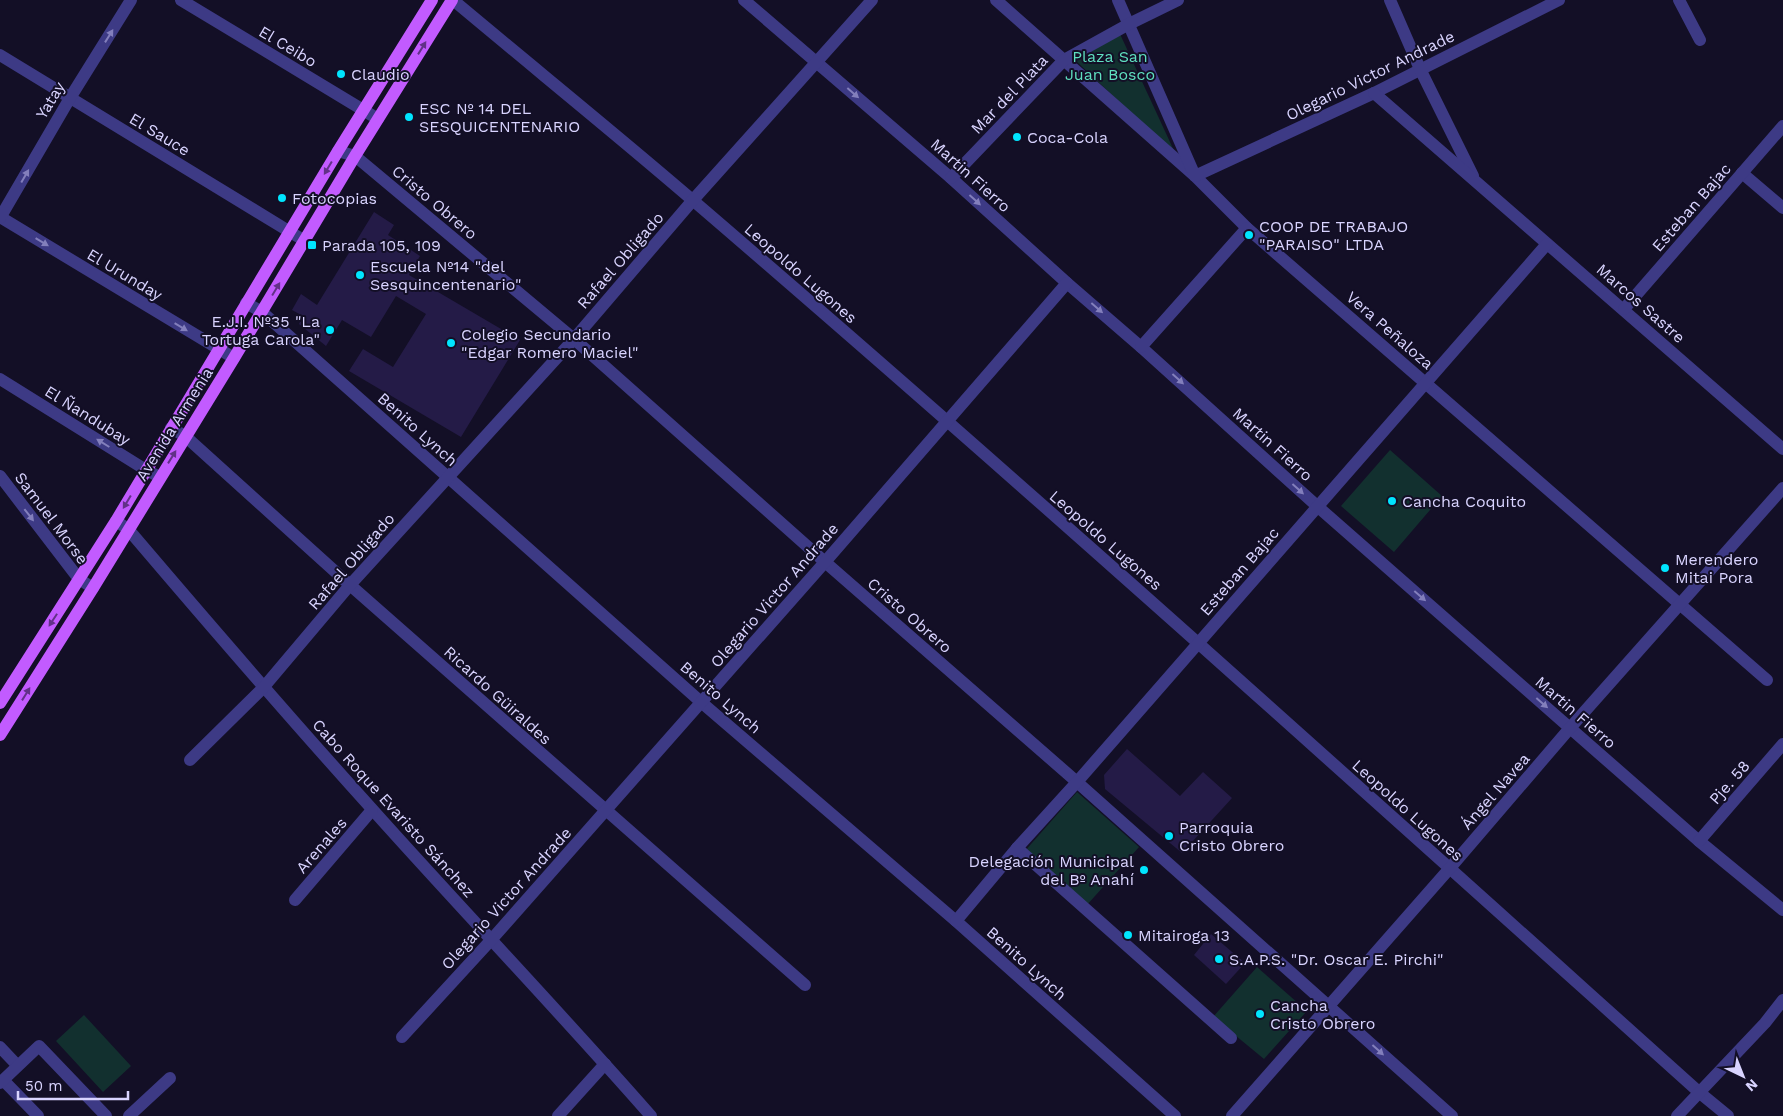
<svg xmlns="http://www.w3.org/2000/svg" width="1783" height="1116" font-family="'Work Sans',sans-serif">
<rect width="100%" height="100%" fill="#130f26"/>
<!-- green -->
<g fill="#12302f">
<path d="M1120,34L1176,155L1076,61Z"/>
<path d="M1390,450L1442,496L1394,552L1341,506Z"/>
<path d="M1077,792L1139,847L1086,906L1024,852Z"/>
<path d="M1257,967L1307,1011L1264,1059L1213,1017Z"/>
<path d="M84,1015L131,1066L103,1092L56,1041Z"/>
</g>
<!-- building -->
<g fill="#241b47">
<path d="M374,212L394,225L388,235L420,256L409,275L520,340L461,437L349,371L363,349L393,367L426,314L396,296L371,337L342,320L326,346L299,324L303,316L292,310L301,294L317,305Z"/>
<path d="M1127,749L1180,796L1203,772L1232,798L1182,853L1105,789L1104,775Z"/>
<path d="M1211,934L1245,963L1226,984L1194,955Z"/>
</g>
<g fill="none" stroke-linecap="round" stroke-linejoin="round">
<!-- minor -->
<g stroke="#3d3a85" stroke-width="12">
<path d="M181,0L378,119"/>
<path d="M453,0C534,68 616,134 696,203C1035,494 1367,794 1700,1093L1728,1116"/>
<path d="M744,0L951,178L1067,283L1141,347L1317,506L1570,728L1699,841L1783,910"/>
<path d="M996,0L1195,176L1247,228L1767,680"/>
<path d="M1118,0L1195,176L1374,93L1559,0"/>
<path d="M1390,0L1420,69L1473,176"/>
<path d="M1679,0L1700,40"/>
<path d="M0,55L305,241"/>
<path d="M1374,93L1783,449"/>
<path d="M338,151L355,156L574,339L825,562L1077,782L1452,1116"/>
<path d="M1742,173L1783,208"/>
<path d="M951,178L1064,60L1129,24L1178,0"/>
<path d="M0,217L234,358"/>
<path d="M0,218L70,98L131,0"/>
<path d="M246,303L262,312L701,702L956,921L1175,1116"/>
<path d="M1624,309L1783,126"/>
<path d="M1141,347L1247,228"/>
<path d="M0,379L146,470L160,477"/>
<path d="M171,428L185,436L350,585L805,985"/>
<path d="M0,476L79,579L93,588"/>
<path d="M116,521L128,529C208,623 289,717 372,809C464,912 560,1012 651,1116"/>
<path d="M190,760L263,688L350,585L574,339L693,200L872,0"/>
<path d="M1699,841L1783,744"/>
<path d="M1017,848L1231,1038"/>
<path d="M295,900L372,810"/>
<path d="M956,921L1017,848L1077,782L1547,244"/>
<path d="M402,1037L492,939L825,562L1067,283"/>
<path d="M0,1047L17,1065"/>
<path d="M4,1081L38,1116"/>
<path d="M0,1083L39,1046L106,1116"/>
<path d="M129,1116L170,1078"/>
<path d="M558,1116L605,1064"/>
<path d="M1232,1116L1450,868L1570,728L1783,488"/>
<path d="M1677,1116L1765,1023L1783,1000"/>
</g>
<!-- major -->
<g stroke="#c25bff" stroke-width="12">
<path d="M0,703L116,521L338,151L432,0"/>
<path d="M0,735L93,588L234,358L355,156L452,0"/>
</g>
</g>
<!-- one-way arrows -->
<defs><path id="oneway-solid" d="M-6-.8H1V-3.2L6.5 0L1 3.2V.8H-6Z" transform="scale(1.25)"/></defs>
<g fill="#837fbc">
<use href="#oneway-solid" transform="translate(109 36) rotate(-58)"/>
<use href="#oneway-solid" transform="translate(853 93) rotate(41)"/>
<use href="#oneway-solid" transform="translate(25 176) rotate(-60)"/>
<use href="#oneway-solid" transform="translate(975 200) rotate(42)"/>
<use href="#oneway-solid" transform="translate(42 242) rotate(31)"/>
<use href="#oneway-solid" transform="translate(1097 308) rotate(41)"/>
<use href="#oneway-solid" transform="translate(181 327) rotate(31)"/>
<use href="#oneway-solid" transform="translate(1178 379) rotate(42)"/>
<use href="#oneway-solid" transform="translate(103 443) rotate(-148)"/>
<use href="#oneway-solid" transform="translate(1298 489) rotate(42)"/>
<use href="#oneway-solid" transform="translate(29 515) rotate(52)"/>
<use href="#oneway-solid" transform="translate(1420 596) rotate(41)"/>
<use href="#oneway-solid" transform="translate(1542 703) rotate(41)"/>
<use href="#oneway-solid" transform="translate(1378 1050) rotate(42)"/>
</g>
<g fill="#623188">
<use href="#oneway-solid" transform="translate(422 48) rotate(-58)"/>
<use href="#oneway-solid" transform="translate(328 168) rotate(121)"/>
<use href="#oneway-solid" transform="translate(276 289) rotate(-59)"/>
<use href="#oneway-solid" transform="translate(172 457) rotate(-58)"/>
<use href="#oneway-solid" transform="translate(127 502) rotate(121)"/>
<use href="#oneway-solid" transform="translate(53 620) rotate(123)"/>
<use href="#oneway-solid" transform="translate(26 694) rotate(-58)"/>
</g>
<!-- markers -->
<g fill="#00e5ff" stroke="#130f26" stroke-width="2">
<circle cx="341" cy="74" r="5"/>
<circle cx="409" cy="117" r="5"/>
<circle cx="1017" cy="137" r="5"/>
<circle cx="282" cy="198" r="5"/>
<circle cx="1249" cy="235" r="5"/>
<rect x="307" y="240" width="10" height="10" rx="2.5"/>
<circle cx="360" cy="275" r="5"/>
<circle cx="330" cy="330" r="5"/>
<circle cx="451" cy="343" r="5"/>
<circle cx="1392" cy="501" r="5"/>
<circle cx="1665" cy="568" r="5"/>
<circle cx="1169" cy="836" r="5"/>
<circle cx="1144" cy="870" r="5"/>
<circle cx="1128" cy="935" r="5"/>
<circle cx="1219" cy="959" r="5"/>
<circle cx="1260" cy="1014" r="5"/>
</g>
<g text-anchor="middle" stroke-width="4" stroke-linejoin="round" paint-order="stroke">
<!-- street labels -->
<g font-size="16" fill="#d9d4ff" stroke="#130f26">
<text transform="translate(288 46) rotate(31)" y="6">El Ceibo</text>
<text transform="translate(1370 75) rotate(-26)" y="6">Olegario Victor Andrade</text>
<text transform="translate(1009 94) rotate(-46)" y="6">Mar del Plata</text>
<text transform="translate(50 100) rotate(-59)" y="6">Yatay</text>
<text transform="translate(160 134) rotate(31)" y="6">El Sauce</text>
<text transform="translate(971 175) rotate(42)" y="6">Martin Fierro</text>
<text transform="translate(435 202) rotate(40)" y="6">Cristo Obrero</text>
<text transform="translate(1691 207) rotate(-49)" y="6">Esteban Bajac</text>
<text transform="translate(620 260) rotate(-49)" y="6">Rafael Obligado</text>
<text transform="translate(801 273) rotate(41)" y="6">Leopoldo Lugones</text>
<text transform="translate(125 274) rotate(31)" y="6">El Urunday</text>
<text transform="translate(1641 303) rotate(41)" y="6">Marcos Sastre</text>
<text transform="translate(1390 330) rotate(41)" y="6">Vera Peñaloza</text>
<text transform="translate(88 415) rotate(32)" y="6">El Ñandubay</text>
<text transform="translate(174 424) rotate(-58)" y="6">Avenida Armenia</text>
<text transform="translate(418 429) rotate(42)" y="6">Benito Lynch</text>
<text transform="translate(1273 444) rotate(42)" y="6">Martin Fierro</text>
<text transform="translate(52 518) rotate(53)" y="6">Samuel Morse</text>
<text transform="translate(1106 540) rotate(41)" y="6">Leopoldo Lugones</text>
<text transform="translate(351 561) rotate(-49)" y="6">Rafael Obligado</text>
<text transform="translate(1239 571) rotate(-49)" y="6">Esteban Bajac</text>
<text transform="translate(774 595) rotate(-49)" y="6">Olegario Victor Andrade</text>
<text transform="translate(910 615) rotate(41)" y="6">Cristo Obrero</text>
<text transform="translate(498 695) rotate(42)" y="6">Ricardo Güiraldes</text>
<text transform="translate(721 697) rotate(41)" y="6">Benito Lynch</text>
<text transform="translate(1576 712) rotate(41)" y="6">Martin Fierro</text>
<text transform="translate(1729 782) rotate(-49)" y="6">Pje. 58</text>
<text transform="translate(1495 791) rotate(-49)" y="6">Ángel Navea</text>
<text transform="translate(394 808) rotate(48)" y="6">Cabo Roque Evaristo Sánchez</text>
<text transform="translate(1408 810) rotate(42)" y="6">Leopoldo Lugones</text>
<text transform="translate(321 845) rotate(-49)" y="6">Arenales</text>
<text transform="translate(506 898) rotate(-48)" y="6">Olegario Victor Andrade</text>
<text transform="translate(1027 963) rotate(42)" y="6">Benito Lynch</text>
</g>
<!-- park labels -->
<g font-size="16" fill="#5fe0c0" stroke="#130f26">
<text x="1110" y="62">Plaza San<tspan x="1110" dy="18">Juan Bosco</tspan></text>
</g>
<!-- poi labels -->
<g font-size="16" fill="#d9d4ff" stroke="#130f26" text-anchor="start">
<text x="351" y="80">Claudio</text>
<text x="419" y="114">ESC Nº 14 DEL<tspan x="419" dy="18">SESQUICENTENARIO</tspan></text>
<text x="1027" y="143">Coca-Cola</text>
<text x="292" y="204">Fotocopias</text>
<text x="1259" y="232">COOP DE TRABAJO<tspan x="1259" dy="18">"PARAISO" LTDA</tspan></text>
<text x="322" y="251">Parada 105, 109</text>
<text x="370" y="272">Escuela Nº14 "del<tspan x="370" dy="18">Sesquincentenario"</tspan></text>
<text x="320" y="327" text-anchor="end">E.J.I. Nº35 "La<tspan x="320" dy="18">Tortuga Carola"</tspan></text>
<text x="461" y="340">Colegio Secundario<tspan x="461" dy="18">"Edgar Romero Maciel"</tspan></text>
<text x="1402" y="507">Cancha Coquito</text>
<text x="1675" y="565">Merendero<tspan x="1675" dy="18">Mitai Pora</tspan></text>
<text x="1179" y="833">Parroquia<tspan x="1179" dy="18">Cristo Obrero</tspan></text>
<text x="1134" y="867" text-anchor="end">Delegación Municipal<tspan x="1134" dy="18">del Bº Anahí</tspan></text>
<text x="1138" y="941">Mitairoga 13</text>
<text x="1229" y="965">S.A.P.S. "Dr. Oscar E. Pirchi"</text>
<text x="1270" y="1011">Cancha<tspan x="1270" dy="18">Cristo Obrero</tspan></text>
</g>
</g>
<!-- north arrow -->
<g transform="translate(1743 1076) rotate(137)" stroke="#130f26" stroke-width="4" paint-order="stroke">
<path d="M0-4L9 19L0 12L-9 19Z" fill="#d9d4ff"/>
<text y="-8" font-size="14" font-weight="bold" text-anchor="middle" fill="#d9d4ff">N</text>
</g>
<!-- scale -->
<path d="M18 1091v8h110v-8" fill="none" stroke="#d9d4ff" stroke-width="2.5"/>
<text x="25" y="1091" font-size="15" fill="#d9d4ff" stroke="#130f26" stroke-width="4" paint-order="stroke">50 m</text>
</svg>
